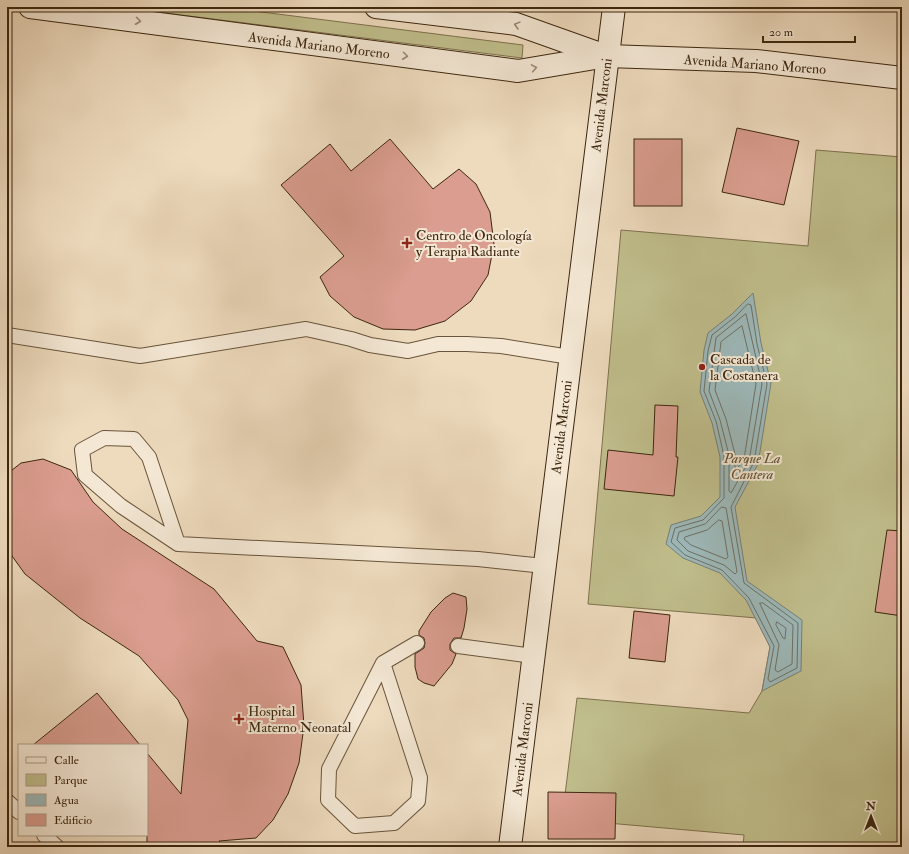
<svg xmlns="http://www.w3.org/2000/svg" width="909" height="854" font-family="'IM FELL Double Pica',serif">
<rect width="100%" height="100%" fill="#eedbbe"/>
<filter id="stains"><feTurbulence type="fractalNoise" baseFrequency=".005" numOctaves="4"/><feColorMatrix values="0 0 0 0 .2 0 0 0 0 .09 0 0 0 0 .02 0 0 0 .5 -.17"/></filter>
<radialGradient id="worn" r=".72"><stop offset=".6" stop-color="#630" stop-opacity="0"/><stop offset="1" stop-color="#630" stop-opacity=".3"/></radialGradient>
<!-- green -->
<g fill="#c0be8c" stroke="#7e724e">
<path d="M118,7H222L523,45L522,58Z"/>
<path d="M816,150L902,157V847H743L744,835L562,819L577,698L749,713L762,691L770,647L757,618L588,604L621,230L808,246Z"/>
</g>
<!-- water -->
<path fill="#9db9ba" stroke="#777f76" d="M753,293L761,343L771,383L758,464L735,507L747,581L802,620L801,671L762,691L770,647L746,600L720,573L683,558L666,544L671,525L701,516L720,497V457L712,423L700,392L704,350L708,333L732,314Z"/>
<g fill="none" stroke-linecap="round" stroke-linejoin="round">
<!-- shore -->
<g stroke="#6d7064" stroke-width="1">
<path d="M748,304L751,305L757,344L767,384L754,462L731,507L744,583L798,623L797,668L770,682L768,679L774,646L749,598L722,570L685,555L671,542L675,528L703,520L724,498V456L716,421L704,391L708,351L712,335L735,317Z"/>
<path d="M746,314L762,384L749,461L731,493L729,491V455L720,420L709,391L716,338Z"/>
<path d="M742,326L756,384L744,459L737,469L735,467V454L726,419L715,390L721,342Z"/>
<path d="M722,507L726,508L737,572L735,574L724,565L688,551L677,540L679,532L705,524Z"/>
<path d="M719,520L722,521L728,557L726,559L691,545L684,539L685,537L707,530Z"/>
<path d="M760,603H763L793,625L792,664L778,672L775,670L779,645Z"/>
<path d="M777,622L786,628L785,639L783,638L776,625Z"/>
</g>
</g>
<!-- building -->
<g fill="#da9d8f" stroke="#3d270f">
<path d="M737,128L799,141L784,205L722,192Z"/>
<path d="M390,139L433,189L459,169L476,184L490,212L494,244L488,275L471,301L445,321L415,330L383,329L354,317L330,296L320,277L344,256L281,185L330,144L351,171Z"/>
<rect x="634" y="139" width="48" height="67"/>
<path d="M655,405L678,406L676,457H678L674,496L604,489L608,450L653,455Z"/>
<path d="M43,459L71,470L93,502L122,529L214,589L257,641L283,647L301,685L304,726L299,763L288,794L273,820L256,838L219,841L224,847H147V753L181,794L188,720L178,700L139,656L80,618L25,574L7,549V474L21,463Z"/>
<path d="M887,530L902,531V616L875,612Z"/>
<path d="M453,593L466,597L467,609L464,628L461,638H454L450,644V650L456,654L452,664L434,686L424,683L418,679L415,667V654L424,648L425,643L424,638L419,635V631L431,612L445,598Z"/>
<path d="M634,611L670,615L665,662L629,658Z"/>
<path d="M97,693L140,745H33Z"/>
<path d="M548,792L616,793L615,839H548Z"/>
</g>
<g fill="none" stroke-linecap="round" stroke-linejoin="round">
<!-- service casing -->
<g stroke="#69543b" stroke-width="16">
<g id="service">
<path d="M7,335L140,356L306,329L351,339L370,345L408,351L438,344H467L501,346L570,357"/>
<path d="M178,544L149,457L134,439L104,438L82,450L85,475L121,506L178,544L478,559L544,566"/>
<path d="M458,646L533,656"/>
<path d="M383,663L420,778L418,801L394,823L355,826L328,800L329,769L383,663L417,643"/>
<path d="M7,801L19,812"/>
<path d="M44,835L57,847"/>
</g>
</g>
<!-- secondary casing -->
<g stroke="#3d270f" stroke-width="24">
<g id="secondary">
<path d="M30,7L518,71L607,56L756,61L902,78"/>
<path d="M376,7L516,24L606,56"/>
<path d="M510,847L614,7"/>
</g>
</g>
<!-- service -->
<use href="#service" stroke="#f4e8d5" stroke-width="14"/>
<!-- secondary -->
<use href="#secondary" stroke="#f4e8d5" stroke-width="22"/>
</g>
<!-- one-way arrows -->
<defs><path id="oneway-chevron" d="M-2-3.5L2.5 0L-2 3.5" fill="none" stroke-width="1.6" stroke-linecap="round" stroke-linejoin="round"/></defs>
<g stroke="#988872">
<use href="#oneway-chevron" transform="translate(138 21) rotate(7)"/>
<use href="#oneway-chevron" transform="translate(517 25) rotate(-165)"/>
<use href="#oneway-chevron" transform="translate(405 56) rotate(7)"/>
<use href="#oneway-chevron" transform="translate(534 68) rotate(-10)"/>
</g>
<!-- markers -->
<g fill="#8f2418" stroke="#f4e8d5" stroke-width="1.5">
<path d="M405 237h4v4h4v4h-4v4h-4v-4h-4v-4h4z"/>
<circle cx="702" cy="367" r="4"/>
<path d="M237 713h4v4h4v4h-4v4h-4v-4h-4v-4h4z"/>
</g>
<g text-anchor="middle" stroke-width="4" stroke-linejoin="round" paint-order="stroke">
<!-- street labels -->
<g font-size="14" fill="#3d270f" stroke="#f4e8d5">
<text transform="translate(319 45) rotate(7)" y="5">Avenida Mariano Moreno</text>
<text transform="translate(755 64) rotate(4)" y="5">Avenida Mariano Moreno</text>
<text transform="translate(601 105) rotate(-83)" y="5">Avenida Marconi</text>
<text transform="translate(561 427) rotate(-83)" y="5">Avenida Marconi</text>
<text transform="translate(522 749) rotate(-83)" y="5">Avenida Marconi</text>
</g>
<!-- poi labels -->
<g font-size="14" fill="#3d270f" stroke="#f4e8d5" text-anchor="start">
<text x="416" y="240">Centro de Oncología<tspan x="416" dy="16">y Terapia Radiante</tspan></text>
<text x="710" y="364">Cascada de<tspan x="710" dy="16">la Costanera</tspan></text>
<text x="248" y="716">Hospital<tspan x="248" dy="16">Materno Neonatal</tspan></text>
</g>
<!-- park labels -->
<g font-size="14" font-style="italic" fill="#5e4d2e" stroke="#f4e8d5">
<text x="752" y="463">Parque La<tspan x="752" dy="16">Cantera</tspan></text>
</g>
</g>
<!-- margin -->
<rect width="909" height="854" fill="none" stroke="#eedbbe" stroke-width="24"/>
<rect x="8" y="8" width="893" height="838" fill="none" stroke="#3d270f" stroke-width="2"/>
<rect x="12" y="12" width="885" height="830" fill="none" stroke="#3d270f"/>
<!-- legend -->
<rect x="18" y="744" width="130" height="92" fill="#f4e8d5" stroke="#ab9b86"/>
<rect x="26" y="757" width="20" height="6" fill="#f4e8d5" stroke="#ab9b86"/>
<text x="54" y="764" font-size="12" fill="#3d270f">Calle</text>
<rect x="26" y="774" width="20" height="12" fill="#c0be8c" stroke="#ab9b86"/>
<text x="54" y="784" font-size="12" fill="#3d270f">Parque</text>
<rect x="26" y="794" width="20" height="12" fill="#9db9ba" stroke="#ab9b86"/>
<text x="54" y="804" font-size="12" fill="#3d270f">Agua</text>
<rect x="26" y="814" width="20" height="12" fill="#da9d8f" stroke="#ab9b86"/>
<text x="54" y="824" font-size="12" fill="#3d270f">Edificio</text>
<!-- north arrow -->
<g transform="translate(871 816)" stroke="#f4e8d5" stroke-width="3" paint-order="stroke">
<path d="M0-3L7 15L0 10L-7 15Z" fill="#3d270f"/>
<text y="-6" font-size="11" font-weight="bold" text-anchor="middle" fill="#3d270f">N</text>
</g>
<!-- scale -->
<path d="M763 36v6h92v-6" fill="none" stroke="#3d270f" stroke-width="2"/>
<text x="769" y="36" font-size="12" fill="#3d270f" stroke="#f4e8d5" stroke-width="3" paint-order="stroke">20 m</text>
<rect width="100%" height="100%" filter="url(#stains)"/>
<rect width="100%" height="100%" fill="url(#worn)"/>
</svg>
